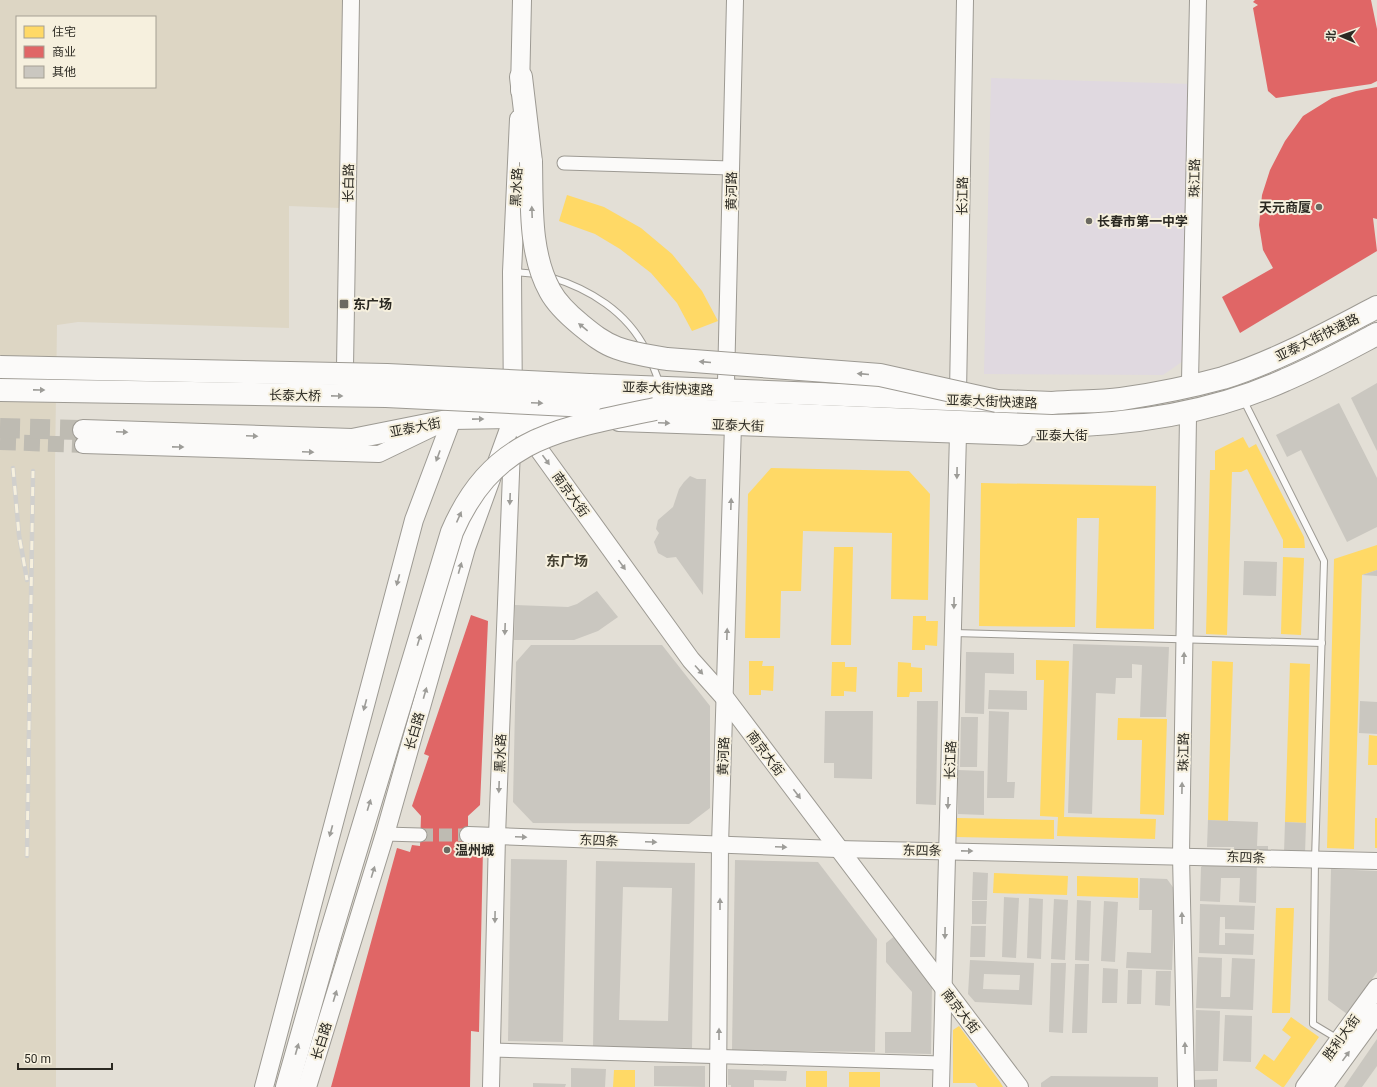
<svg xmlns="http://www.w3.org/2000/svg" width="1377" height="1087" font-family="Roboto,'Noto Sans SC',sans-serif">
<rect width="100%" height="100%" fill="#e3dfd6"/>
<!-- built -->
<path fill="#ddd6c4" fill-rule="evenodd" d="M0,0H343L340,208L289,206V328L78,322L57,325L55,464L56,1087H0ZM17,17H155V87H17Z"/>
<!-- education -->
<path fill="#e0d9e0" d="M991,78L1193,84L1186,359L1163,375L984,374Z"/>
<!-- homes -->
<g fill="#ffd966">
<path d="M567,195L604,207L641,228L672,254L702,291L718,321L692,331L677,303L651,273L620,249L595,234L559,221Z"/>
<path d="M1243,437L1249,448L1256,444L1304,537L1305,548H1283V540L1247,469L1241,472H1232L1227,635L1206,634L1210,470H1215V451Z"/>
<path d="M771,468L909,471L930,494L928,600L891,599L892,533L803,531L801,591H781L780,638H745L748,494Z"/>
<path d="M981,483L1156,486L1154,629L1096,628L1099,518H1077L1075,627L979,626Z"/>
<path d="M1377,545V570L1362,575L1354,849L1327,848L1334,559Z"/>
<path d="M834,547H853L851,645H831Z"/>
<path d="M1283,557L1304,558L1301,635L1281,634Z"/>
<path d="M913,616H926V621H938L937,646L925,645V650H912Z"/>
<path d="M1036,660L1069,661L1064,817L1156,819L1155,839L1057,836L1058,817L1040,816L1044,680H1036Z"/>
<path d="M749,661H763L762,666H774L773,691L761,690V695H749Z"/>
<path d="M1212,661L1233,662L1228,821L1208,820Z"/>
<path d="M832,662H845V667H857L856,692L844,691V696H831Z"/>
<path d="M898,662L911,663V667L922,668V692H910L909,697H897Z"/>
<path d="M1290,663L1310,664L1306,823L1285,822Z"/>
<path d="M1118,718L1167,719L1164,815L1140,814L1142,740H1117Z"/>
<path d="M1369,735L1377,736V765H1368Z"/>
<path d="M957,818L1054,820V839L956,837Z"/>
<rect x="1375" y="818" width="2" height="30"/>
<path d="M994,873L1068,876L1067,895L993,893Z"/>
<path d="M1077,876L1138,878V898L1077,896Z"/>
<path d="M1276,908H1294L1290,1013H1272Z"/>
<path d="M1291,1017L1319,1037L1284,1087H1282L1255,1068L1264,1054L1274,1061L1291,1037L1282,1030Z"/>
<path d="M959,1026L1000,1082L1003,1087H978L975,1083H953V1030Z"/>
<path d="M614,1070H635V1087H613Z"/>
<rect x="806" y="1071" width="21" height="16"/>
<rect x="849" y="1072" width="31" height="15"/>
</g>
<!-- shops -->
<g fill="#e06666">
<path d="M1255,0H1371L1377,29V81L1371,84L1276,98L1268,91L1253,8L1258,5L1253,2Z"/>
<path d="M1377,87V219L1373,218L1377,251L1240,333L1222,297L1273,268L1263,250L1259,225L1262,195L1270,170L1285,141L1303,116L1332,98L1356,91Z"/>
<path d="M471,615L488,621L480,805L468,816V849H483L479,1032L471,1031L470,1087H331L397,848L410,852L412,845L420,846L421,816L412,806L429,756L424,754Z"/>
</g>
<!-- building -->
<g fill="#cac7c0" fill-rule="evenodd">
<path d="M1377,383V451L1351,398Z"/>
<path d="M1339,403L1377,478V527L1347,542L1301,450L1287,457L1276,435Z"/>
<path d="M690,476L697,479H706L703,595L676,557L667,558L658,553L654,542L659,533L656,529L658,520L673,507L679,489L684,482Z"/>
<path d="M1244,561L1277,562L1276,596L1243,595Z"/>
<path d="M1377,570V576L1362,575Z"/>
<path d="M597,591L618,617L598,631L574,640H514L515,605L568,607L577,604Z"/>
<path d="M1073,644L1169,647L1166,717H1140L1142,665L1132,664V678H1116L1115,694L1096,693L1092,814L1068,813Z"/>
<path d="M531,645H662L710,706V808L689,824L533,823L513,802L516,662Z"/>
<path d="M966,652L1014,653V674L985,673L984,714L965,713Z"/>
<path d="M989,690L1027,691V710L988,709Z"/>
<path d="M917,701H938L936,805L916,804Z"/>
<path d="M1360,701L1377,702V734L1359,733Z"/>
<path d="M825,711H873L872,779L834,778V763H824Z"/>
<path d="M989,711L1009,712L1007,782H1015L1014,798H987Z"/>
<path d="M961,717H978L977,767H960Z"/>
<path d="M958,770L984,771V815L958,814Z"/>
<path d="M1208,820L1258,822L1257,846H1268V853L1234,852V847H1207Z"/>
<path d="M1285,822L1306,823L1305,854L1284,853Z"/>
<path d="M511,859L567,860L563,1042L508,1041Z"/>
<path d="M735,860L818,862L877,939L875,1052L732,1050Z"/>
<path d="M1208,860L1257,862L1256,903L1239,902L1240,878H1221L1220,902L1200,901L1201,867Z"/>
<path d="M596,861L695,863L692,1048L593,1047ZM623,887L672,888L668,1021L619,1020Z"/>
<path d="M1331,869L1377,871V972L1347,1014L1328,1000Z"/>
<path d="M973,872L988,873L987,900H972Z"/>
<path d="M1140,878L1167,879L1175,890L1172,970L1126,968L1127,952L1151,953L1152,910H1139Z"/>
<path d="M1004,897L1019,898L1016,958L1002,957Z"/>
<path d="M1029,898L1043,899L1041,959L1027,958Z"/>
<path d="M1054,899L1068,900L1065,960L1051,959Z"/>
<path d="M1077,900L1091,901L1089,961L1075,960Z"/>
<path d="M972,901H987L986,924H972Z"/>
<path d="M1104,901L1118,902L1115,962L1101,961Z"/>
<path d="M1200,904L1255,906L1254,930L1225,929V917H1220L1219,945H1225V933L1254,934L1253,955L1199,953Z"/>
<path d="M971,926H986L985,957H970Z"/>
<path d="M896,935L932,984L931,1054L885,1053V1032H911L912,992L886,962V943Z"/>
<path d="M1198,957L1222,958L1221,997H1230L1232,958L1255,959L1253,1010L1196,1008Z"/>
<path d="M970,960L1034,963L1032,1005L975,1002L968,994ZM984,974L1020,975L1019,990L983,989Z"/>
<path d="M1051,963H1066L1063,1033L1049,1032Z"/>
<path d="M1075,964H1089L1087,1033H1072Z"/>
<path d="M1103,968L1118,969L1117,1003H1102Z"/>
<path d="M1128,970H1142L1141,1004H1127Z"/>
<path d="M1156,971H1171L1170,1006L1155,1005Z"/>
<path d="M1196,1010L1220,1011L1218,1071H1195Z"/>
<path d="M1225,1015L1252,1016L1251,1062L1223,1061Z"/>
<path d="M1377,1039V1066L1362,1087H1344Z"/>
<path d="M654,1066H705V1087L654,1086Z"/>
<path d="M571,1068L606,1069L605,1087H571Z"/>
<path d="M728,1069L787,1071L786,1081L754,1080V1087H731V1085H728Z"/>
<path d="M1051,1076L1158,1077V1087H1041V1083Z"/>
<path d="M1217,1079V1087H1194V1080Z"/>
<path d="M533,1083L566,1084L565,1087H533Z"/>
</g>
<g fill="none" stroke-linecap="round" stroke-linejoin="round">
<!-- minor-tunnel -->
<path stroke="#bebbb2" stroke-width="13" stroke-dasharray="13 6" stroke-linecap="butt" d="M420,835H468"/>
<!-- tertiary-tunnel -->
<path stroke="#bebbb2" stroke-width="16" stroke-dasharray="16 8" stroke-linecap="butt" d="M0,442L83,445"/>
<!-- primary-tunnel -->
<path stroke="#bebbb2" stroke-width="20" stroke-dasharray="20 10" stroke-linecap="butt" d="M0,428L83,430"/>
<!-- service casing -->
<g stroke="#9d9a93" stroke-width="8">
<g id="service">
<path d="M514,272L537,274"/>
<path d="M550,277C590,289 627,312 646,350"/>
<path d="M651,361L658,379"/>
<path d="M1245,403L1324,561L1315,860L1313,1024L1338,1039"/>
<path d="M954,633L1322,643"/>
</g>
</g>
<!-- minor casing -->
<g stroke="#9d9a93" stroke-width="15">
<g id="minor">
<path d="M564,163L731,168"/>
<path d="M385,834L420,835"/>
<path d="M492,1050L941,1063"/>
</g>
</g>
<!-- tertiary casing -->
<g stroke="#9d9a93" stroke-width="18">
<g id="tertiary">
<path d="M345,367L351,0"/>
<path d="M1190,381L1198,0"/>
<path d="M726,382L735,0"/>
<path d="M958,393L965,0"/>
<path d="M83,445L379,454L435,427"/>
<path d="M468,835L837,849L1377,861"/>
<path d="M491,1087L497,836L512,448"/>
<path d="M718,1087L720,845L733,425"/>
<path d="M941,1087L958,434"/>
<path d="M1186,1087L1181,855L1188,417"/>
</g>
</g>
<!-- secondary casing -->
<g stroke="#9d9a93" stroke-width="20">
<g id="secondary">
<path d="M520,91L522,0"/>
<path d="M513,418L540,451L691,660L725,698L1019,1087"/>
<path d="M264,1087L414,520L452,419"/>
<path d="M307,1087L385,834L466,548L513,418L512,272L519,119"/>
<path d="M1305,1087L1377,988"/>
<path d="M1323,1087L1377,1013"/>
</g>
</g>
<!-- primary casing -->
<g stroke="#9d9a93" stroke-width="22">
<g id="primary">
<path d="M619,421L1022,435"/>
<path d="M83,430L352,439L452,419L513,418L589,421"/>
</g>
</g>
<!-- trunk casing -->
<g stroke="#9d9a93" stroke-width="24">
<g id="trunk">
<path d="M521,77L531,162"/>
<path d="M589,385L1052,403C1075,401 1099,402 1121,399C1155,394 1190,387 1223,378C1277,361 1327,333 1377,307"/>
<path d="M589,406L1052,426C1131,425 1212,413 1285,380C1316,367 1347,350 1377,334"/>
<path d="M287,1087L330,936"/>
</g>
</g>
<!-- service -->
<use href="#service" stroke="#fbfaf9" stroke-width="6"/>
<!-- minor -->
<use href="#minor" stroke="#fbfaf9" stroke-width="13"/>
<!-- tertiary -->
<use href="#tertiary" stroke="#fbfaf9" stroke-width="16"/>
<!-- secondary -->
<use href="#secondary" stroke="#fbfaf9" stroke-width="18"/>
<!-- primary -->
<use href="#primary" stroke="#fbfaf9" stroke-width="20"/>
<!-- trunk -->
<use href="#trunk" stroke="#fbfaf9" stroke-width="22"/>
<!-- rail casing -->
<g stroke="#d1d0cd" stroke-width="4.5">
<g id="rail">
<path d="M13,468L19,535L27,580"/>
<path d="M27,856L33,471"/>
</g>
</g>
<!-- rail -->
<use href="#rail" stroke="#f6f0de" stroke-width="3" stroke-dasharray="9" stroke-linecap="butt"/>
<!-- trunk-bridge casing -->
<g stroke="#9d9a93" stroke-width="24" stroke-linecap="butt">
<g id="trunk-bridge">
<path d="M531,162C532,204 529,253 550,291C557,304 570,316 581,325C592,334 603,343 617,348C633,354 650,356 667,359L880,375L997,401"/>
<path d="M0,367L387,375L589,385"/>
<path d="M0,390L386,396L589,406"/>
<path d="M330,936L452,532C494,435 562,429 655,409"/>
</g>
</g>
<!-- trunk-bridge -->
<use href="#trunk-bridge" stroke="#fbfaf9" stroke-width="22"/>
</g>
<!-- one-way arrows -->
<defs><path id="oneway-solid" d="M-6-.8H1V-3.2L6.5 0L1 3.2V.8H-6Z"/></defs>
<g fill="#9d9c98">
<use href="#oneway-solid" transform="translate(532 212) rotate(-92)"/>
<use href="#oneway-solid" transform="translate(583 327) rotate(-141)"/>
<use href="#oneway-solid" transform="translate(705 362) rotate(-175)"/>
<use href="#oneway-solid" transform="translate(863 374) rotate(-175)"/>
<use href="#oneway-solid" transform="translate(39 390) rotate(1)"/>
<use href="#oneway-solid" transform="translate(337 396) rotate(1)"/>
<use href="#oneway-solid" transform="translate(537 403) rotate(3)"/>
<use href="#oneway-solid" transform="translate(478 419) rotate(-1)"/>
<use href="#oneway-solid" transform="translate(664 423) rotate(2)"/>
<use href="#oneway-solid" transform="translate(122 432) rotate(2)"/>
<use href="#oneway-solid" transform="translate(252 436) rotate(2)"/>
<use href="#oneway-solid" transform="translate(178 447) rotate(1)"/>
<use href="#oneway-solid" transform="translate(308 452) rotate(2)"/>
<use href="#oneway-solid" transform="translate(438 456) rotate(110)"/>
<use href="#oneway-solid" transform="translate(546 460) rotate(54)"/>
<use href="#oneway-solid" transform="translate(957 473) rotate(91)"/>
<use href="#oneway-solid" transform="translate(510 499) rotate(92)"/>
<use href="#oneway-solid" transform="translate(731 504) rotate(-88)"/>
<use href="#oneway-solid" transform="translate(459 517) rotate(-66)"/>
<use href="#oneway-solid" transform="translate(622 565) rotate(54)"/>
<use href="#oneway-solid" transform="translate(460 568) rotate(-74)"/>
<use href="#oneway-solid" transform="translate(398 580) rotate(105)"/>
<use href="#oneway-solid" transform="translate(954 603) rotate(91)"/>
<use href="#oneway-solid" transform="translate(505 629) rotate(92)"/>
<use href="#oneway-solid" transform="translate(727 634) rotate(-88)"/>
<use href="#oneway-solid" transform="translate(419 640) rotate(-73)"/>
<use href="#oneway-solid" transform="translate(1184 658) rotate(-89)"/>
<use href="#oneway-solid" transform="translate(699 670) rotate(48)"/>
<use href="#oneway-solid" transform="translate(425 693) rotate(-74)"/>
<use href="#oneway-solid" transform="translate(365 705) rotate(105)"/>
<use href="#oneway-solid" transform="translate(499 787) rotate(92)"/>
<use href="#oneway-solid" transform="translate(1182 788) rotate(-89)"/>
<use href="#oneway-solid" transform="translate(797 794) rotate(53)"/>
<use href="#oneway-solid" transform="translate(948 803) rotate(92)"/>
<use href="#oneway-solid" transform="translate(369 805) rotate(-73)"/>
<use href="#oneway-solid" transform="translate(331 831) rotate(105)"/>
<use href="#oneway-solid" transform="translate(521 837) rotate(2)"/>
<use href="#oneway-solid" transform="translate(651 842) rotate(2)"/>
<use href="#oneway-solid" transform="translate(781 847) rotate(2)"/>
<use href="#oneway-solid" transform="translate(967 851) rotate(1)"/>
<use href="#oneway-solid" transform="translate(373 872) rotate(-73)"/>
<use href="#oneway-solid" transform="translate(720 904) rotate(-90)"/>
<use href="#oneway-solid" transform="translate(495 917) rotate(91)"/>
<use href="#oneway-solid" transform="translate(1182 918) rotate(-91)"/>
<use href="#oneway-solid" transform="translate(945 933) rotate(91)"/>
<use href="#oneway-solid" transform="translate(335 996) rotate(-73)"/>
<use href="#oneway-solid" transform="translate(719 1034) rotate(-90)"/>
<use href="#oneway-solid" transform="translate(1185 1048) rotate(-91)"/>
<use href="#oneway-solid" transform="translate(297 1049) rotate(-74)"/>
<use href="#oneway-solid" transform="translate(1346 1056) rotate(-54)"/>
</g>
<!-- markers -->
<g fill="#6b6961" stroke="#f6f0de" stroke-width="1.5">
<circle cx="1319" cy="207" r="4"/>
<circle cx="1089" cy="221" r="4"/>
<rect x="339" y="299" width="10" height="10" rx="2"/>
<circle cx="447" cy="850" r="4"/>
</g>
<g text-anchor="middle" stroke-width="4" stroke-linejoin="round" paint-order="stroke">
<!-- street labels -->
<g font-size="13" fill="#2b2922" stroke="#f6f0de">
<text transform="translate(1194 178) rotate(-89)" y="5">珠江路</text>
<text transform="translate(348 183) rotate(-89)" y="5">长白路</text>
<text transform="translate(516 187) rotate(-87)" y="5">黑水路</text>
<text transform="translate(731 191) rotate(-89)" y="5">黄河路</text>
<text transform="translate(962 196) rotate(-89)" y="5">长江路</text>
<text transform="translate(1317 337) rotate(-26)" y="5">亚泰大街快速路</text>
<text transform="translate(668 388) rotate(2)" y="5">亚泰大街快速路</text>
<text transform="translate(295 395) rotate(1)" y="5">长泰大桥</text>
<text transform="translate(992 401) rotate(2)" y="5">亚泰大街快速路</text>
<text transform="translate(738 425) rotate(2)" y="5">亚泰大街</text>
<text transform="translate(415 427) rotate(-11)" y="5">亚泰大街</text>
<text x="1062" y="440">亚泰大街</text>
<text transform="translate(571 494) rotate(54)" y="5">南京大街</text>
<text transform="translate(414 731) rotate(-74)" y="5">长白路</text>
<text transform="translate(1183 752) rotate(-89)" y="5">珠江路</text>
<text transform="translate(500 753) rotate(-88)" y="5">黑水路</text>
<text transform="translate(766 753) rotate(53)" y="5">南京大街</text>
<text transform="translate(723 756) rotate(-88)" y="5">黄河路</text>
<text transform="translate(950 760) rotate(-88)" y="5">长江路</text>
<text transform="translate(599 840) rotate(2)" y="5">东四条</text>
<text transform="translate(922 850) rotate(1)" y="5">东四条</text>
<text transform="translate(1246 857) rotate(2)" y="5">东四条</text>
<text transform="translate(961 1011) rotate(52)" y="5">南京大街</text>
<text transform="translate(1341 1037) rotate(-54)" y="5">胜利大街</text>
<text transform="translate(321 1041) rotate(-73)" y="5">长白路</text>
</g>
<!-- poi labels -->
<g font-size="13" font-weight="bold" fill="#2b2922" stroke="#f6f0de" text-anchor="start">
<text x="1311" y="212" text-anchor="end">天元商厦</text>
<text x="1097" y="226">长春市第一中学</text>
<text x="353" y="309">东广场</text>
<text x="455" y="855">温州城</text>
</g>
<!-- neighbourhood labels -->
<g font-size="14" font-weight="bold" fill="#454031" stroke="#f6f0de">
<text x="567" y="566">东广场</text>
</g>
</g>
<!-- legend -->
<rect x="16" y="16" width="140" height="72" fill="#f6f0de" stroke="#a5a093"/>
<rect x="24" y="26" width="20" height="12" fill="#ffd966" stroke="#a5a093"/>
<text x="52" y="36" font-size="12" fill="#2b2922">住宅</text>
<rect x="24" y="46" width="20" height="12" fill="#e06666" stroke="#a5a093"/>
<text x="52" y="56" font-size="12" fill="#2b2922">商业</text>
<rect x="24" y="66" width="20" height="12" fill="#cac7c0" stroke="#a5a093"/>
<text x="52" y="76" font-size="12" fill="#2b2922">其他</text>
<!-- north arrow -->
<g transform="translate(1341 36) rotate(272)" stroke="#f6f0de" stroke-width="3" paint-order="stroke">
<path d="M0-3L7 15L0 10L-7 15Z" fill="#2b2922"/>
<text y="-6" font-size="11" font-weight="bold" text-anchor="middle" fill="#2b2922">北</text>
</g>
<!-- scale -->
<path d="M18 1063v6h94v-6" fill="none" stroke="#2b2922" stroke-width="2"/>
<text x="24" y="1063" font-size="12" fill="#2b2922" stroke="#f6f0de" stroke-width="3" paint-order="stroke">50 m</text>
</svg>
